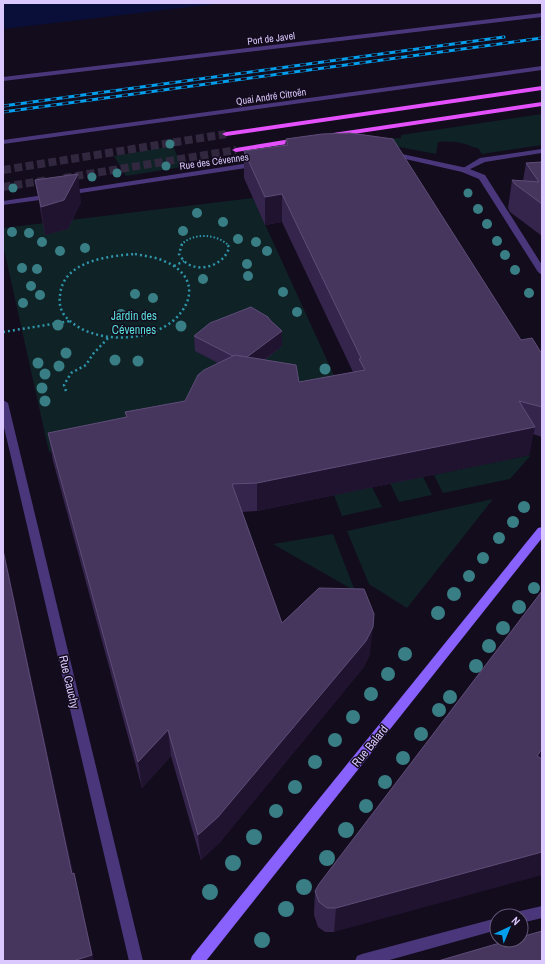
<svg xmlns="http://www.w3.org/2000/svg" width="545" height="964" font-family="'Archivo Narrow',sans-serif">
<rect width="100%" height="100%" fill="#130c1d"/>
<!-- green -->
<g fill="#0f2226">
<path d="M542,114V145L482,154L478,148C472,148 470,145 465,144C456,141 447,141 438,142L436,154L384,144L386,139L401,138V135Z"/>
<path d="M173,146L182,167L126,176L114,156Z"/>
<path d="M253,198L343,395L49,452L3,245V228Z"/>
<path d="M531,455L510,479L443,493L434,475Z"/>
<path d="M423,477L432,495L399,502L390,483Z"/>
<path d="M372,487L382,507L342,516L334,495Z"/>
<path d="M493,499L407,608L369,584L347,531Z"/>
<path d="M333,534L355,591L273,544Z"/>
</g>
<!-- water -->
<path fill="#090f38" d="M3,3H224L3,29Z"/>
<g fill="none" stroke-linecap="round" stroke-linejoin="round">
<!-- primary-tunnel -->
<g stroke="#31283f" stroke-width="8" stroke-dasharray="8 3.5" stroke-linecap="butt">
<path d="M3,170L226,134"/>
<path d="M64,178L236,150"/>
<path d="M3,187L48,180"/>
</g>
<!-- path-far1 -->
<path stroke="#2f96ac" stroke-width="2" stroke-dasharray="1.5 2" stroke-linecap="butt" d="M181,245C193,232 217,234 228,245"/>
<!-- path -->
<g stroke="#2f96ac" stroke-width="2.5" stroke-dasharray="2 3" stroke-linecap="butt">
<path d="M182,244L179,254C181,257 184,262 188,264C203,273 226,263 229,247L227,244"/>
<path d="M135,254C145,256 155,257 164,261C194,273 197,299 174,320C146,344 89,344 65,316C60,310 59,302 60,296C62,261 108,256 135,254Z"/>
<path d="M174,266L184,261"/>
<path d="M3,332L71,321"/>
<path d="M66,391L64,385L71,373L86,365L93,354L110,336"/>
</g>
<!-- lane -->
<g fill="#4a377b" fill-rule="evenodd">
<path d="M542,13V17L3,81V77Z"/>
<path d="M542,149V153L485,162L464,172L460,170L480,158Z"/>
</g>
<!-- street -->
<g fill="#4a377b" fill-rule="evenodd">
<path d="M542,66V70L3,144V140Z"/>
<path d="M388,151L467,168L485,175L542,265V275L538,272L479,179L462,172L388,155Z"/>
<path d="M256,162H259V166L67,195L63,193L67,191Z"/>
<path d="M51,194L55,196L54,198L3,205V201Z"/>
<path d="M3,400L8,403L143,961H129L3,423Z"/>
<path d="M542,906V918L521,923V916H515L516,912Z"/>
<path d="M497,918V930L386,961H355L357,956L362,954Z"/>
</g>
<!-- secondary -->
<path fill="#8961fc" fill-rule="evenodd" d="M542,527V538L206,961H190L192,956L538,528Z"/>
<!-- primary -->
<g fill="#e451fc" fill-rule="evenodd">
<path d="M542,86V90L226,136L222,134L226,132Z"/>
<path d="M542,102V106L333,137L329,135L333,133Z"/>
<path d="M297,138L301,140L300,142L236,152L232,150L236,148Z"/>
</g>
<!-- rail casing -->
<g stroke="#04a0ee" stroke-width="3">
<g id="rail">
<path d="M3,106L504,37"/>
<path d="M3,112L542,38"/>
</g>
</g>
<!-- rail -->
<use href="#rail" stroke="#130c1d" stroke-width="2" stroke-dasharray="6" stroke-linecap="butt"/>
</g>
<!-- trees -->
<g fill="#387e84">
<circle cx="170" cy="144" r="4.5"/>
<circle cx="166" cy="166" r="4.5"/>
<circle cx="117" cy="173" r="4.5"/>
<circle cx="92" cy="177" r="4.5"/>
<circle cx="13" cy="188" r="4.5"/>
<circle cx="468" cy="193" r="4.5"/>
<circle cx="478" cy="209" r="5"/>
<circle cx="197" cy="213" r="5"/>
<circle cx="223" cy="222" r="5"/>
<circle cx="487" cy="224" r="5"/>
<circle cx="183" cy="231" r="5"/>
<circle cx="12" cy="232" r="5"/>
<circle cx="29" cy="233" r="5"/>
<circle cx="238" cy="239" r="5"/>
<circle cx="497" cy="241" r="5"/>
<circle cx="42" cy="242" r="5"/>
<circle cx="256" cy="242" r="5"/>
<circle cx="85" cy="248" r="5"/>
<circle cx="60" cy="251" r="5"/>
<circle cx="267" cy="251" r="5"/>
<circle cx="505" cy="255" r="5"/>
<circle cx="247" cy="264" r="5"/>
<circle cx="22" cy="268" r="5"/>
<circle cx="37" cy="269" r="5"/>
<circle cx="515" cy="270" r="5"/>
<circle cx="248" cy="276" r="5"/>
<circle cx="203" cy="279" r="5"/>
<circle cx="31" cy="286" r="5"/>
<circle cx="283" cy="292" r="5"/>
<circle cx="529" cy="293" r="5"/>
<circle cx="135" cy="294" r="5"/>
<circle cx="40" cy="295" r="5"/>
<circle cx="153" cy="298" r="5"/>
<circle cx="23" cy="303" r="5"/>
<circle cx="297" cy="312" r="5"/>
<circle cx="121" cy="314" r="5"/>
<circle cx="58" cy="325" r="5.5"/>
<circle cx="181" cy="326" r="5.5"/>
<circle cx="66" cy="353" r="5.5"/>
<circle cx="115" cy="360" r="5.5"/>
<circle cx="138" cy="361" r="5.5"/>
<circle cx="38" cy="363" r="5.5"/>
<circle cx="59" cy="366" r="5.5"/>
<circle cx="325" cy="369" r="5.5"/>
<circle cx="45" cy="374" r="5.5"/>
<circle cx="42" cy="388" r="5.5"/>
<circle cx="45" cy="401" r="5.5"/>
<circle cx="524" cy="507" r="6"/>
<circle cx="513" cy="522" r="6"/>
<circle cx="499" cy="538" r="6"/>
<circle cx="483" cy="558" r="6"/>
<circle cx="469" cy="576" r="6"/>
<circle cx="534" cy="588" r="6"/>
<circle cx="454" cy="594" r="7"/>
<circle cx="519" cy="607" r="7"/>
<circle cx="438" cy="613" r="7"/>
<circle cx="503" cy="628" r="7"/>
<circle cx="489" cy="646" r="7"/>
<circle cx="405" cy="654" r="7"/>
<circle cx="476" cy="666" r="7"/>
<circle cx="388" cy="674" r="7"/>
<circle cx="371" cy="694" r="7"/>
<circle cx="450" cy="697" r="7"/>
<circle cx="439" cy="710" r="7"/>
<circle cx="353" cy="717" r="7"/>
<circle cx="421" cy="734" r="7"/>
<circle cx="335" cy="740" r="7"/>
<circle cx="403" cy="758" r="7"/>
<circle cx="315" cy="762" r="7"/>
<circle cx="385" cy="782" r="7"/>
<circle cx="295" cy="787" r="7"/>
<circle cx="366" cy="806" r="7"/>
<circle cx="276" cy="811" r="7"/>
<circle cx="346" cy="830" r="8"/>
<circle cx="254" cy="837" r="8"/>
<circle cx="327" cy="858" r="8"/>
<circle cx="233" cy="863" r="8"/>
<circle cx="304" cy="887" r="8"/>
<circle cx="210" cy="892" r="8"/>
<circle cx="286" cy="909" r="8"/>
<circle cx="262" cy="940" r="8"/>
</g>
<!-- wall -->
<g fill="#35244b">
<path d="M286,139L521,340L542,354V437L533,434L529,455L257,511L242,512L282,623L370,654L363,668L220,842L201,860L171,756L142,788L53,461L48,433L126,417L125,412L185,401L218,363L195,351L194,336L270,320L282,346L265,360L299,382L353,372L282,222L265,225L244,178V151L285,145Z"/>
<path d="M542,162V236L510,212L508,208L512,180L523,181L526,163Z"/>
<path d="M35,180L81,202L68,229L45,235Z"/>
<path d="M542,591L334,932H325L318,927L314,915L315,891Z"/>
</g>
<!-- shaded-wall -->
<g fill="#201330">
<path d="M78,174L81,202L68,229L45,235L41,207Z"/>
<path d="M282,194V222L265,225V197Z"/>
<path d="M282,331V346L243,376L242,361Z"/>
<path d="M535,427L529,455L257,511V483Z"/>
<path d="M3,546L79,899L72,874L3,550Z"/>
<path d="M373,627L370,654L363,668L220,842L201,860L198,835Z"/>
<path d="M168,730L171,756L142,788L138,762Z"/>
<path d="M542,749V765L537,756Z"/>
<path d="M542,852V875L334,932L336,908Z"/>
<path d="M74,873L80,898L94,961H73Z"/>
</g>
<!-- building -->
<g fill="#46365e" stroke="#5e4d77">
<path d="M350,133L393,139L521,340L532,338L542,354V407L519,401L535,427L257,483L232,484L282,623L319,588L364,589L374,614L373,627L366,641L218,817L198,835L168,730L138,762L48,433L127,417L125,412L185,401L198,375L204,370L235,355L296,365L299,382L365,370L359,359L361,358L282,194L265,197L244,151L288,145L286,139L322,134Z"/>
<path d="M542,162V204L515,184L512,180L539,182L526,163Z"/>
<path d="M78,174L64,200L41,207L35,180Z"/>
<path d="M251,307L268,317L270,320L282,331L247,357L235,355L233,356L194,336L210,323Z"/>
<path d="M3,550L72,874L74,873L92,955L73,961H3Z"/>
<path d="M542,591V749L537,756L542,759V852L336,908H327L319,902L315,891L319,884Z"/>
<path d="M542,931V961H438L510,940H521V937Z"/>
</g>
<g text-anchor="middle" stroke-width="3" stroke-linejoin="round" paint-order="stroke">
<!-- far-street labels -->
<g font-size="10" fill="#dbc8fe" stroke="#130c1d">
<text transform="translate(271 38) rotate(-7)" y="4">Port de Javel</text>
<text transform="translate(271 96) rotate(-8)" y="4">Quai André Citroën</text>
<text transform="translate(214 161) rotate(-8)" y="4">Rue des Cévennes</text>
</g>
<!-- park labels -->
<g font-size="12" fill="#57dcd9" stroke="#130c1d">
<text x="134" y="320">Jardin des<tspan x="134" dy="14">Cévennes</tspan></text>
</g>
<!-- street labels -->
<g font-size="12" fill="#dbc8fe" stroke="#130c1d">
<text transform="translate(69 682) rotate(77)" y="4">Rue Cauchy</text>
<text transform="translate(370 746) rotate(-51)" y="4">Rue Balard</text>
</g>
</g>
<!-- border -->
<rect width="545" height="964" fill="none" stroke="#dbc8fe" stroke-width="8"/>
<!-- north arrow -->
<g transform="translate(509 928) rotate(44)"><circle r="19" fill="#130c1d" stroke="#635777"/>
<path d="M0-3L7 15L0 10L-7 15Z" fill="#04a0ee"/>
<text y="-6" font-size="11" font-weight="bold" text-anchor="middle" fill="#dbc8fe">N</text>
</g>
</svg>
